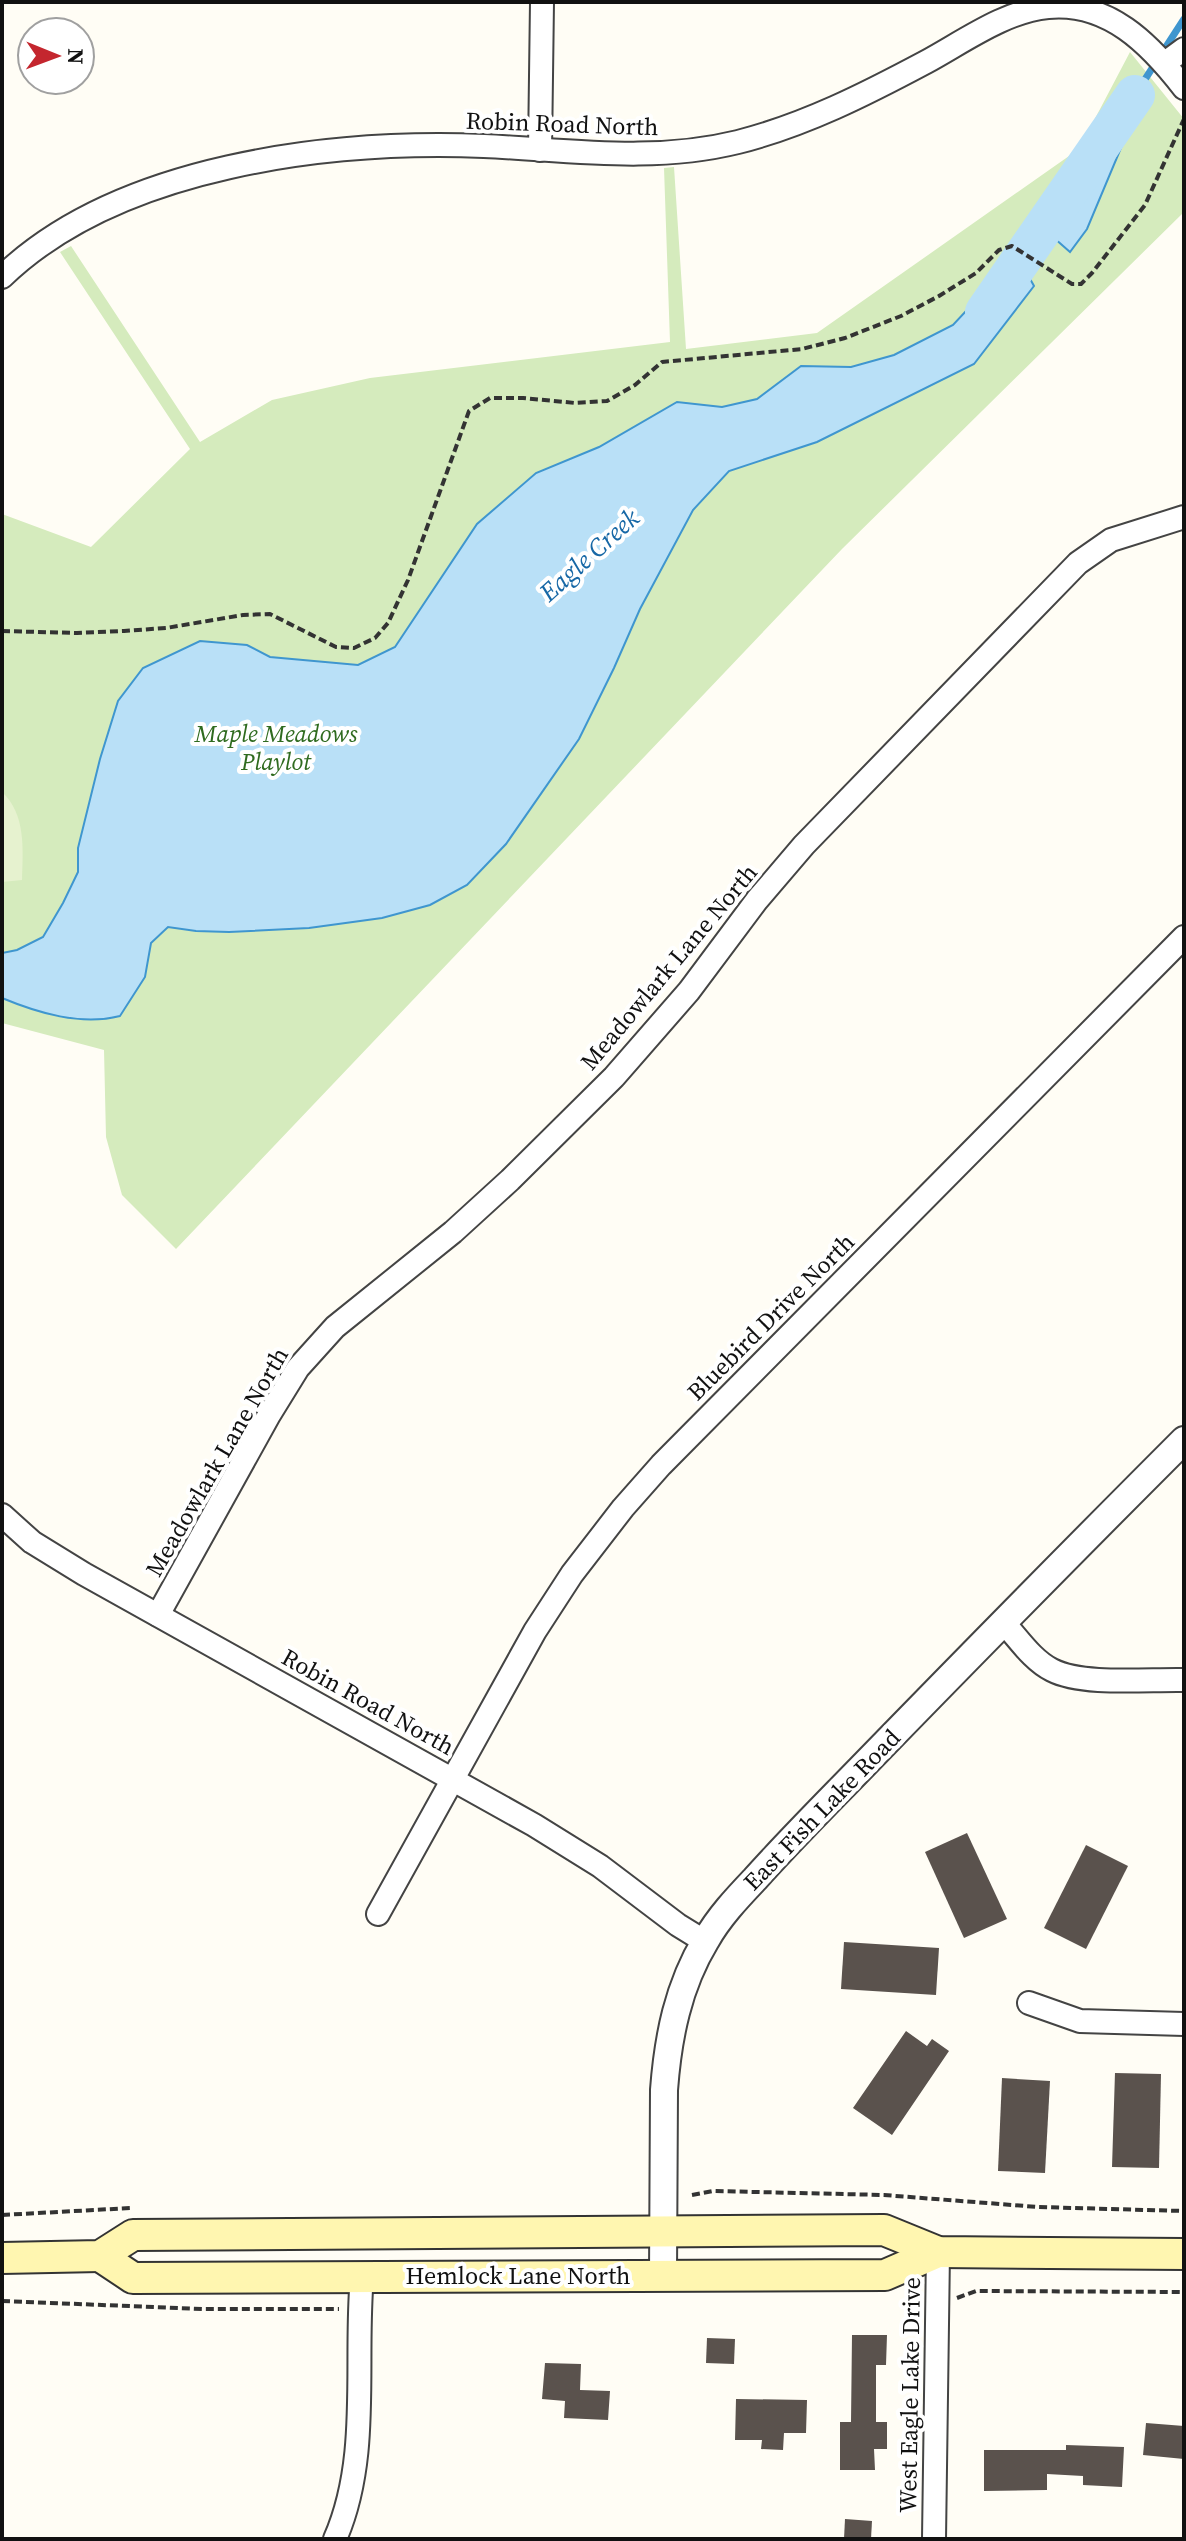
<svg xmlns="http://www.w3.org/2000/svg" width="1186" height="2541" font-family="'Source Serif 4',serif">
<rect width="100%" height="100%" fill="#fffdf5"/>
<!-- green -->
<path fill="#d5ebbd" d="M1130,52L1184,119V212L842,549L176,1249L122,1195L106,1137L104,1050L2,1023V514L91,547L190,449L60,252L71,246L200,442L272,400L370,378L670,342L664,168L674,167L686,349L817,333L1079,149Z"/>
<!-- pitch -->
<path fill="#e6f2cf" d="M2,792C26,814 23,849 22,880L2,882Z"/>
<!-- water -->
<g fill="#b9e0f7" stroke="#3f96cf" stroke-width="2">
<path d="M1126,93L1135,95L1139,105L1087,229L1070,252L1037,223L1065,171L1098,141Z"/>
<path d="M1009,265L1029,277L1034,286L974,364L817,442L729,471L693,510L640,609L614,668L579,739L506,844L467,885L430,905L382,918L309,928L229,932L196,931L168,927L151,943L145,977L120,1016C81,1026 38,1013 2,998V953L17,950L43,937L63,903L78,872V848L100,759L118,701L143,668L200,641L247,645L270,657L358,665L395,647L477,524L536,473L599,447L677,402L722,407L757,399L801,366L851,367L894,355L953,325Z"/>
</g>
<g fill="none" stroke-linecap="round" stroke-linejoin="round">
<!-- stream -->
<path stroke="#3f96cf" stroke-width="7" d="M1131,101L1184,19"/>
<!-- river -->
<path stroke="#b9e0f7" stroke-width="40" d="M985,312L1135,95"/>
</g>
<!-- building -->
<g fill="#5a524d">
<path d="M967,1833L1007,1919L964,1938L925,1852Z"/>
<path d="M1086,1845L1128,1866L1086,1949L1044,1928Z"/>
<path d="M844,1942L939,1948L936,1995L841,1989Z"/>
<path d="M906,2031L927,2046L932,2039L949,2051L892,2135L853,2108Z"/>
<path d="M1115,2073L1161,2074L1159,2168L1112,2167Z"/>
<path d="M1002,2078L1050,2081L1045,2173L998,2171Z"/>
<path d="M852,2335H887L886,2365H876V2422H887V2449H874L875,2470H840V2422H851Z"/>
<path d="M707,2338L735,2339L734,2364L706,2363Z"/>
<path d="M545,2363L581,2364L580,2390L610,2391L608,2420L564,2418L565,2401L542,2399Z"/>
<path d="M736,2399L807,2400L806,2433H784L783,2450L761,2449L762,2440H735Z"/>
<path d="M1146,2423L1184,2426V2459L1143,2455Z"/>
<path d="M1066,2445L1124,2447L1122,2487L1083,2485V2476L1047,2474V2490L984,2491V2450H1066Z"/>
<path d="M845,2519L872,2521L871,2539H844Z"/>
</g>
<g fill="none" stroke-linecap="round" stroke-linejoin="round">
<!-- minor casing -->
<g stroke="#444" stroke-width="26">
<g id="minor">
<path d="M1165,63L1184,49"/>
<path d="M540,150L542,2"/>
<path d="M2,277C118,165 330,140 484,146C570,150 653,163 738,142C805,125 866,94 926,62C963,42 1005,11 1048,7C1108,1 1150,44 1184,88"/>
<path d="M2,1515L32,1542L84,1574L534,1825L600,1866L678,1925L704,1941"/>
<path d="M158,1615L269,1415L298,1368L335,1327L453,1232L510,1180L614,1077L689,991L757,900L804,845L1078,563L1111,540L1184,517"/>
<path d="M1003,1622C1018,1638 1032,1660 1052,1670C1083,1686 1149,1679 1184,1680"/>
<path d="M378,1914L535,1631L572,1574L623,1508L661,1465L1184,937"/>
<path d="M1029,2003L1080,2021L1184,2024"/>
<path d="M335,2539C371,2457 354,2363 362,2276"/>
<path d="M934,2539L938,2252"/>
</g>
</g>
<!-- tertiary casing -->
<g stroke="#444" stroke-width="30">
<path id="tertiary" d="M663,2275L664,2090C668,2037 678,1986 706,1940C719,1917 737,1898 755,1879C789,1841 825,1805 860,1769C967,1659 1075,1549 1184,1440"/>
</g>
<!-- secondary casing -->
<g stroke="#333" stroke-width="34">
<g id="secondary">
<path d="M100,2256L133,2278L885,2275L938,2252"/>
<path d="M2,2258L100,2256L133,2235L884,2230L938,2252L1184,2254"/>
</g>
</g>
<!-- path -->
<g stroke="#333" stroke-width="4" stroke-dasharray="8 4" stroke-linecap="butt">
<path d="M2,631L77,633L124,631L166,628L243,615L270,614L336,647L354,648L375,638L388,623L408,580L469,411L490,398H523L575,403L607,401L635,385L662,362L802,349L845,338L901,316L939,296L976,273L999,250L1012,246L1072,284H1081L1092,273L1145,205L1184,119"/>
<path d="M692,2195L713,2191L884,2195L1038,2207L1184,2211"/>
<path d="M2,2215L131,2208"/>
<path d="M957,2298L976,2291L1184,2292"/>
<path d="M2,2301L203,2309H339"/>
</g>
<!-- minor -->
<use href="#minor" stroke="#fff" stroke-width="22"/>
<!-- tertiary -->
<use href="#tertiary" stroke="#fff" stroke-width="26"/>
<!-- secondary -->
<use href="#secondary" stroke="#fff6b0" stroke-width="30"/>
</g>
<g text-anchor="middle" stroke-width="8" stroke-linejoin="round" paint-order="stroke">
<!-- street labels -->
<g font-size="24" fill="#111" stroke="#fff">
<text transform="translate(562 124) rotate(2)" y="8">Robin Road North</text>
<text transform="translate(669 967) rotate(-50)" y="8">Meadowlark Lane North</text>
<text transform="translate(771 1317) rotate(-45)" y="8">Bluebird Drive North</text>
<text transform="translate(217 1462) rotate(-60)" y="8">Meadowlark Lane North</text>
<text transform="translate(368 1702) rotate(29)" y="8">Robin Road North</text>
<text transform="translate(822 1810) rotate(-46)" y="8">East Fish Lake Road</text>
<text x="518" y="2284">Hemlock Lane North</text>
<text transform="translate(910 2395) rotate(-89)" y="8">West Eagle Lake Drive</text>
</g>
<!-- park labels -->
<g font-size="24" font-style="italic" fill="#2f6b1f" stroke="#fff">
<text x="276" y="742">Maple Meadows<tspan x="276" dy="28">Playlot</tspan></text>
</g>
<!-- water labels -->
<g font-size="26" font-style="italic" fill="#1768a6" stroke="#fff">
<text transform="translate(589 555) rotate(-42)" y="9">Eagle Creek</text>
</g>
</g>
<!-- border -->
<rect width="1186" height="2541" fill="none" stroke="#111111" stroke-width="8"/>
<!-- north arrow -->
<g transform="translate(56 56) rotate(91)"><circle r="38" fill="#ffffff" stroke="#a0a0a0" stroke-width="2"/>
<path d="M0-6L14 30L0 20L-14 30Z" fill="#c4262e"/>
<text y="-12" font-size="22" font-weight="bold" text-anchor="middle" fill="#111111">N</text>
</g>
</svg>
